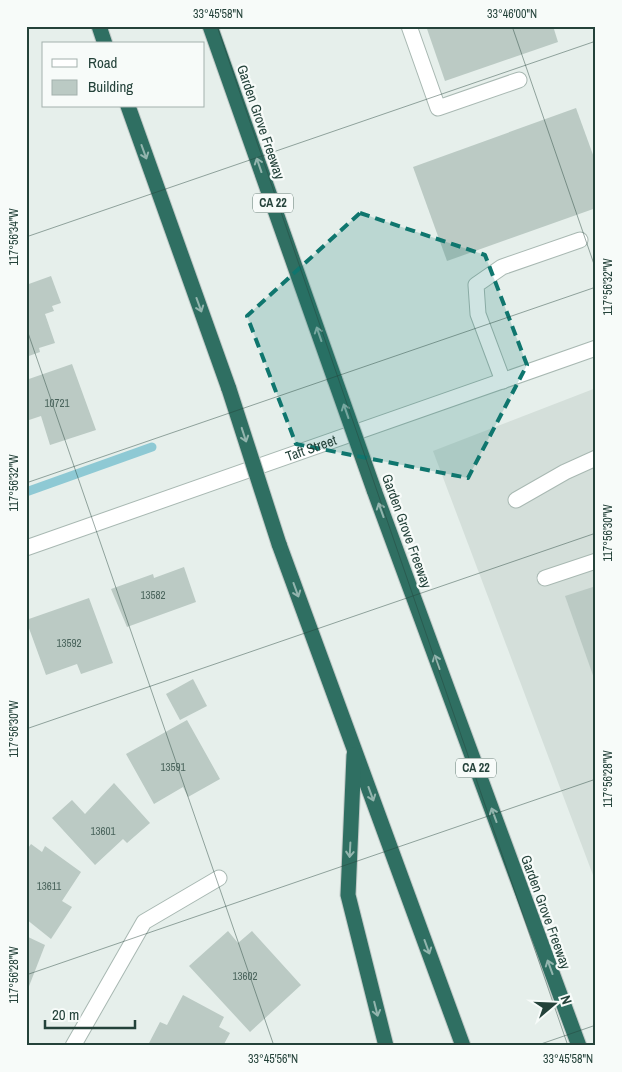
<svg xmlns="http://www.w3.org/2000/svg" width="622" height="1072" font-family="'Archivo Narrow',sans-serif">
<rect width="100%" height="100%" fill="#e6efeb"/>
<!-- built -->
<path fill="#d4dfda" d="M596,388V883L433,451Z"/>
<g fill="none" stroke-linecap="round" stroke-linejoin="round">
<!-- stream -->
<path stroke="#8ec9d4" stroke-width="9" d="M26,492L152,447"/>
</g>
<!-- building -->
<g fill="#bbcac4">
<path d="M426,26H553L558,42L445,81Z"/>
<path d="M576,108L596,163V208L447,261L413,167Z"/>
<path d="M51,276L61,303L52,306L54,311L45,314L55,343L39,348L40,352L26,357V285Z"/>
<path d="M72,364L96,430L50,445L41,416L26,421V380Z"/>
<path d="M184,567L196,602L127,627L111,589L153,574L154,578Z"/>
<path d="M596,586V681H595L565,596Z"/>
<path d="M89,598L113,663L81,674L77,664L46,675L26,620Z"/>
<path d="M193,679L207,706L180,720L166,694Z"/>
<path d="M187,720L220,779L188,797L183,787L154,804L126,754Z"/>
<path d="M114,783L150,823L127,843L123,839L95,865L52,818L72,800L85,814Z"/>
<path d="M31,844L42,852L45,846L81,872L62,901L72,907L51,939L26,919V851Z"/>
<path d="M228,931L238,943L252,931L301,985L250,1032L189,966Z"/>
<path d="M26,936L45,945L26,994Z"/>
<path d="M183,995L224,1017L219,1027L230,1033L223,1046L148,1045L160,1022L167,1025Z"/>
</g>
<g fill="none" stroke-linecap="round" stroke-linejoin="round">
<!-- minor casing -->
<g stroke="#a8b8b2" stroke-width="17">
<g id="minor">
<path d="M409,26L438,108L519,80"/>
<path d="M503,381L478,314L476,285L502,267L580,240"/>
<path d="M516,500L565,472L596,458"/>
<path id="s1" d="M26,548L596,348"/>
<path d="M545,578L596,561"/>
<path d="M73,1046L144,922L219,878"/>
</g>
</g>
<!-- highway casing -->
<g stroke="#c2cac8" stroke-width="17">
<g id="highway">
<path d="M99,26L105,44"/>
<path d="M210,26L335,380"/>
<path d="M128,106L229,389"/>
<path d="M374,490L579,1046"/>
<path d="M279,544L463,1046"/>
<path d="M354,755L348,895L386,1046"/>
</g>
</g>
<!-- minor -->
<use href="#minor" stroke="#fff" stroke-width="15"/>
<!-- highway -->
<use href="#highway" stroke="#2f6f62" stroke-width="15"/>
<!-- highway-bridge casing -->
<g stroke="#c2cac8" stroke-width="17" stroke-linecap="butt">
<g id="highway-bridge">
<path d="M335,380L374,490"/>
<path d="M229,389L279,544"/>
</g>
</g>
<!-- highway-bridge -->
<use href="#highway-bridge" stroke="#2f6f62" stroke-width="15"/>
</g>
<!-- one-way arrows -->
<defs><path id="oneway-shaft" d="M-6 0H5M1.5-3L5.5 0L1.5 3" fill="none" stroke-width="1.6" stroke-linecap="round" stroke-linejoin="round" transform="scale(1.25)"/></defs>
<g stroke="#93b5ae">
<use href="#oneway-shaft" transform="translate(144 152) rotate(70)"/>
<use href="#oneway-shaft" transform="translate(259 165) rotate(-109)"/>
<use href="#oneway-shaft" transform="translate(199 305) rotate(70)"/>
<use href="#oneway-shaft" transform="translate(319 334) rotate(-109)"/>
<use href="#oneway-shaft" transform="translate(346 411) rotate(-109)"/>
<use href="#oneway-shaft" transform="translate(244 435) rotate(72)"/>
<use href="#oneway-shaft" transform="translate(381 510) rotate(-110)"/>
<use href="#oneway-shaft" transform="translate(296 590) rotate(70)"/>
<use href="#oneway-shaft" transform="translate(437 662) rotate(-110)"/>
<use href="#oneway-shaft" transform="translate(371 794) rotate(70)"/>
<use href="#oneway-shaft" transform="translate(494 815) rotate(-110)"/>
<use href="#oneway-shaft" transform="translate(350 850) rotate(93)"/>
<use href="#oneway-shaft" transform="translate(427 947) rotate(70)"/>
<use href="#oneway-shaft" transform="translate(550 967) rotate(-110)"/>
<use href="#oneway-shaft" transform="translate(376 1009) rotate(76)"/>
</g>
<!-- marked area -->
<path fill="#0f766e" fill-opacity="0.2" stroke="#0f766e" stroke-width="4" stroke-dasharray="10 6" stroke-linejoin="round" d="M360,213L485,255L527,365L468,478L296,444L247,316Z"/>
<!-- ticks -->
<path fill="none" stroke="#24423a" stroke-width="1" stroke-opacity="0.45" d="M217,26L568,1046M512,26L596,270M26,237L596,41M26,327L274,1046M26,483L596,287M26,729L596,533M26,975L596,779M535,1046L596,1025"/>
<g text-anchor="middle" stroke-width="4.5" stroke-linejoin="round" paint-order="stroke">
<!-- number labels -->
<g font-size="11" fill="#4a645c">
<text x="57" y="407">10721</text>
<text x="153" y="599">13582</text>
<text x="69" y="647">13592</text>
<text x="173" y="771">13591</text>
<text x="103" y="835">13601</text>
<text x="49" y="890">13611</text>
<text x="245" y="980">13602</text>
</g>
<!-- shield labels -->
<g fill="#f7fbf9" stroke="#637a73" stroke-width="1">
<rect x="253" y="193.5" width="40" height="19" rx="4"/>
<rect x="456" y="758.5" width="40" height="19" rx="4"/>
</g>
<g font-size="12" font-weight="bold" fill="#24423a">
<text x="273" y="207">CA 22</text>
<text x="476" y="772">CA 22</text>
</g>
<!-- street labels -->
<g font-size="14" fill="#24423a" stroke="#f7fbf9">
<text transform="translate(261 122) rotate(71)" y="5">Garden Grove Freeway</text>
<text dy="5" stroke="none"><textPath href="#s1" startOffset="302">Taft Street</textPath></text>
<text transform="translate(407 531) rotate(70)" y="5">Garden Grove Freeway</text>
<text transform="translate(546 912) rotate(70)" y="5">Garden Grove Freeway</text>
</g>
</g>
<!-- border -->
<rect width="622" height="1072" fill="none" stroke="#f7fbf9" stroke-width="55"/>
<!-- legend -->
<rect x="42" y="42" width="162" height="65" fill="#f7fbf9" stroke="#a3b1ad"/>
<rect x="52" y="59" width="25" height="8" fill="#ffffff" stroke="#a3b1ad"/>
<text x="88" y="68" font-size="15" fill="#24423a">Road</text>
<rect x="52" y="80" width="25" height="15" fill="#bbcac4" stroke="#a3b1ad"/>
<text x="88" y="92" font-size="15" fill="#24423a">Building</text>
<!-- north arrow -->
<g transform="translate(554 1004) rotate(71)" stroke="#f7fbf9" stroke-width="4" paint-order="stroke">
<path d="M0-4L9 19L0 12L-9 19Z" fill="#24423a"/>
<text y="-8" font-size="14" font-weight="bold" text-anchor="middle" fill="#24423a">N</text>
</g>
<!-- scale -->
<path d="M45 1020v8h90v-8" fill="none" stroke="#24423a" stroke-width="2.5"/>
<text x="52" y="1020" font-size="15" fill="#24423a" stroke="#f7fbf9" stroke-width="4" paint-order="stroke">20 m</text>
<rect x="28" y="28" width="566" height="1016" fill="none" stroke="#24423a" stroke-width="2"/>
<g font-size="12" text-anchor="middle" fill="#24423a">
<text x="218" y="18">33°45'58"N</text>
<text x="512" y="18">33°46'00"N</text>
<text transform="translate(14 237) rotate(-90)" y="4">117°56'34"W</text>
<text transform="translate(608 287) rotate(-90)" y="4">117°56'32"W</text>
<text transform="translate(14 483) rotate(-90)" y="4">117°56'32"W</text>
<text transform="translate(608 533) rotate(-90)" y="4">117°56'30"W</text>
<text transform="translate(14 729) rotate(-90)" y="4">117°56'30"W</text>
<text transform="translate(608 779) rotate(-90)" y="4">117°56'28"W</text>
<text transform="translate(14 975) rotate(-90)" y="4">117°56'28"W</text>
<text x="273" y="1063">33°45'56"N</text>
<text x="568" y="1063">33°45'58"N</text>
</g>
</svg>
